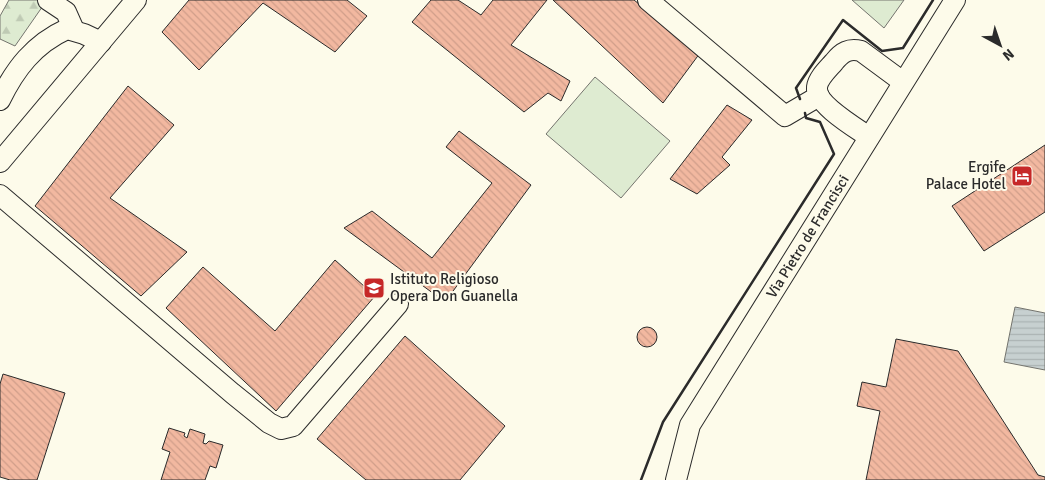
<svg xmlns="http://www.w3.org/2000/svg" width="1045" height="480" font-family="Signika,sans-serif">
<defs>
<pattern id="forest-firs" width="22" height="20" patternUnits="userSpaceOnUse" patternTransform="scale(1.25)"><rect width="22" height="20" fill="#deebd1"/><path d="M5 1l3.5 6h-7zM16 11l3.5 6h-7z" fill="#bfcab4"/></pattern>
<pattern id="water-rules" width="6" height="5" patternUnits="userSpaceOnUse" patternTransform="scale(1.25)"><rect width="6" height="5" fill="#c7d0d0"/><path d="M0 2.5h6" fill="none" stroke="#abb3b3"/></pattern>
<pattern id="building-back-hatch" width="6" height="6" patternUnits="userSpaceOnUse" patternTransform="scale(1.25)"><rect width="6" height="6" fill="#f2b8a0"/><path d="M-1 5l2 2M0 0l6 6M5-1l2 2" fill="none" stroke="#d09e8a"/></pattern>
</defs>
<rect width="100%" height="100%" fill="#fdfbea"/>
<!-- green -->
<g fill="#deebd1" stroke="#74746e">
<path d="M852,0H904L884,28Z"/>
<path d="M595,77L670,141L621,198L546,134Z"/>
</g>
<!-- forest -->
<path fill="url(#forest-firs)" stroke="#74746e" d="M9,0H47L15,46L0,39V16Z"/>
<!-- water -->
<path fill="url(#water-rules)" stroke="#74746e" d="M1015,307L1045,313V370L1004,362Z"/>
<!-- building -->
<g fill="url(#building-back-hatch)" stroke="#2b2b2b">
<path d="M189,0H347L367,16L335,52L263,3L199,70L162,32Z"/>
<path d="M431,0H458L481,15L493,0H547L511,45L570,81L561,101L548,93L524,112L412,22Z"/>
<path d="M553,0H634L700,53L663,103Z"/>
<path d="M128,86L174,125L110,198L187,252L141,296L35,206Z"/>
<path d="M727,105L752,120L722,157L730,165L697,194L670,179Z"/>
<path d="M459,131L531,185L445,302L344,228L372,211L432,258L492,183L446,147Z"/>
<path d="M1045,145V212L984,251L952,206Z"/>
<path d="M335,260L375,296L276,411L166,308L203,267L275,331Z"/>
<circle cx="647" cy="337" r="10"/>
<path d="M405,336L505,426L460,480H366L317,439Z"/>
<path d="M896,339L958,351L1038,475L1045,477V480H866L880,411L857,406L862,382L886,387Z"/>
<path d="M3,374L65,393L37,480H10L0,477V384Z"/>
<path d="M169,428L185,433L184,436L187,438L190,429L205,434L203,443L206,444L209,441L223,445L216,468L210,466L205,480H161L170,452L162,449Z"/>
</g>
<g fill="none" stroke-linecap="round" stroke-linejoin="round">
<!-- minor casing -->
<g stroke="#2b2b2b" stroke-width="22">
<g id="minor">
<path d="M48,0L66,12L74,30"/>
<path d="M648,0L785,116L819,96"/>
<path d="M0,100C15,69 34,44 67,29L84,34L101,42"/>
<path d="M869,137C856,128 815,104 817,87C818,78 828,69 834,62C842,52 849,48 861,51L903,82"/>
<path d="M0,162L136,0"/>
<path d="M0,195L232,393L269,423L281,429L293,426L398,304"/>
<path id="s1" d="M676,480L690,425L955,0"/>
</g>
</g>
<!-- minor -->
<use href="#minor" stroke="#fdfbea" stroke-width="20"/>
<!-- wall -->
<g stroke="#2b2b2b" stroke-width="2.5">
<path d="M800,99L796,88L843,20L882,51L903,48L933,0"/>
<path d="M641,480L663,422L834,154L820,122L806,118L805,113"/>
</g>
</g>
<!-- icons -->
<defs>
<g id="hotel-square" transform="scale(1.125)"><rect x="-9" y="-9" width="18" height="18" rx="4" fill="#c62828" stroke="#fdfbea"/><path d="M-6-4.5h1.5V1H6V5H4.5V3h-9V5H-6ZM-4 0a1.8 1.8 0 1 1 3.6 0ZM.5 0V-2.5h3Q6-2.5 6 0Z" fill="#fff"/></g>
<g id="school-square" transform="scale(1.125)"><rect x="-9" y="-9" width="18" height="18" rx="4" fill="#c62828" stroke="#fdfbea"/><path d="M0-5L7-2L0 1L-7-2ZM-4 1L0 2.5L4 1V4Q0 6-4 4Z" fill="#fff"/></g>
</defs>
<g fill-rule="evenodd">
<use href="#hotel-square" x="1022" y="176"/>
<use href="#school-square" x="374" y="288"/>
</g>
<g text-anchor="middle" stroke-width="4" stroke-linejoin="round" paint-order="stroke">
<!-- poi labels -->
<g font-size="15" fill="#2b2b2b" stroke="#fdfbea" text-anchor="end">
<text x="1006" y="172">Ergife<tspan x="1006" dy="17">Palace Hotel</tspan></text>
<text x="390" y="284" text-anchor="start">Istituto Religioso<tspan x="390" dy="17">Opera Don Guanella</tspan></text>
</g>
<!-- street labels -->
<g font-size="15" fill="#2b2b2b" stroke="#fdfbea">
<text dy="5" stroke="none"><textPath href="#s1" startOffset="279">Via Pietro de Francisci</textPath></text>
</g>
</g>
<!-- north arrow -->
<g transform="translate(1000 45) rotate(140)" stroke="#fdfbea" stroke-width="4" paint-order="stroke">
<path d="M0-4L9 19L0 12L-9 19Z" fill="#2b2b2b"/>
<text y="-8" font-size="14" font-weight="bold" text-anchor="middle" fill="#2b2b2b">N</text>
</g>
</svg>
